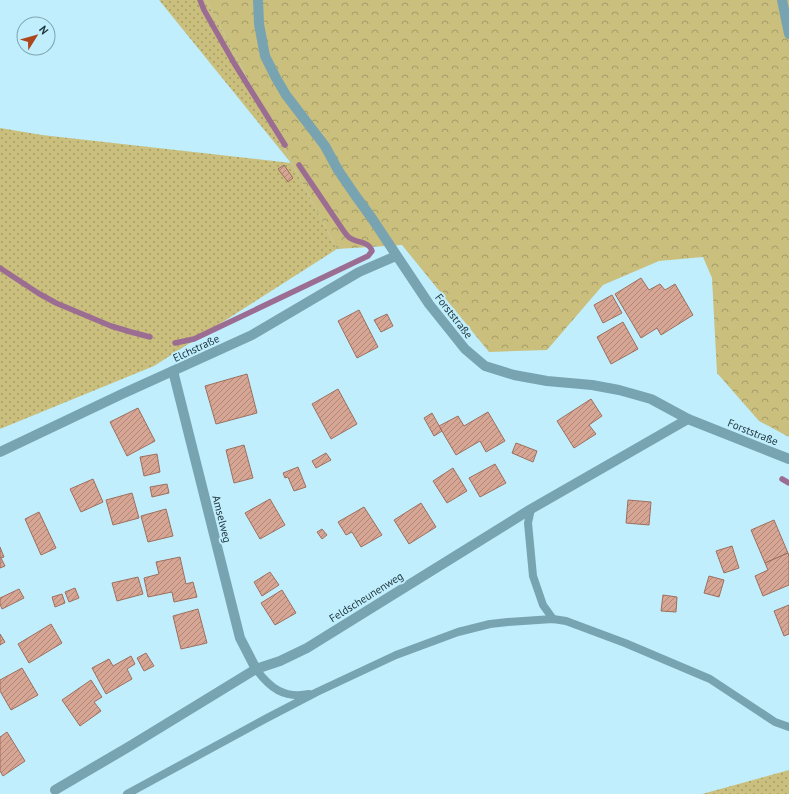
<svg xmlns="http://www.w3.org/2000/svg" width="789" height="794" font-family="'PT Sans',sans-serif">
<defs>
<pattern id="grass-dots" width="8" height="8" patternUnits="userSpaceOnUse"><rect width="8" height="8" fill="#cabf7d"/><path d="M2 2h.1M6 6h.1" fill="none" stroke="#a39c68" stroke-width="1.8" stroke-linecap="round"/></pattern>
<pattern id="forest-crowns" width="20" height="18" patternUnits="userSpaceOnUse"><rect width="20" height="18" fill="#cabf7d"/><path d="M2 6a3 3 0 1 1 6 0M12 15a3 3 0 1 1 6 0" fill="none" stroke="#a39c68"/></pattern>
<pattern id="building-hatch" width="6" height="6" patternUnits="userSpaceOnUse"><rect width="6" height="6" fill="#d7a593"/><path d="M-1 1l2-2M0 6l6-6M5 7l2-2" fill="none" stroke="#ae8779"/></pattern>
</defs>
<rect width="100%" height="100%" fill="#c0eefd"/>
<!-- grass -->
<g fill="url(#grass-dots)">
<path d="M159,0H206L337,249L154,366L0,429V128L42,135L291,163Z"/>
<path d="M789,770V794H702Z"/>
</g>
<!-- forest -->
<path fill="url(#forest-crowns)" d="M206,0H789V437L759,421L717,373L712,278L703,257L659,261L603,285L547,350L489,352L402,245L337,249Z"/>
<g fill="none" stroke-linecap="round" stroke-linejoin="round">
<!-- stream -->
<g stroke="#9c6d93" stroke-width="5.5">
<path d="M200,0L204,10L234,63L285,145"/>
<path d="M0,268L38,293L56,303L111,326L131,332L150,337"/>
<path d="M175,343L194,339L368,256L372,251C369,241 357,243 350,238C347,236 345,233 343,230L299,165"/>
<path d="M782,479L789,483"/>
</g>
</g>
<!-- building -->
<g fill="url(#building-hatch)" stroke="#9d6f5e">
<path d="M284,165L293,178L288,182L278,169Z"/>
<path d="M641,278L649,290L660,284L665,290L675,284L693,315L661,335L657,328L641,338L615,294Z"/>
<path d="M612,295L622,313L603,323L594,305Z"/>
<path d="M359,310L378,347L357,358L338,321Z"/>
<path d="M387,314L393,326L381,332L374,320Z"/>
<path d="M623,322L638,349L611,364L597,337Z"/>
<path d="M247,374L257,413L216,424L205,386Z"/>
<path d="M338,389L357,424L331,439L312,404Z"/>
<path d="M591,399L602,416L589,425L596,434L574,448L557,421Z"/>
<path d="M138,408L155,441L127,456L110,422Z"/>
<path d="M488,412L505,441L486,452L480,441L456,455L439,426L458,416L464,426Z"/>
<path d="M432,413L442,431L434,436L424,418Z"/>
<path d="M516,443L537,451L533,462L512,453Z"/>
<path d="M244,445L253,478L234,483L226,450Z"/>
<path d="M326,453L331,460L316,468L312,461Z"/>
<path d="M157,454L160,472L144,476L140,457Z"/>
<path d="M495,464L506,483L480,497L469,478Z"/>
<path d="M298,467L306,487L294,491L288,477L285,478L283,473Z"/>
<path d="M453,468L467,491L447,503L433,481Z"/>
<path d="M93,479L103,502L81,512L70,489Z"/>
<path d="M167,484L169,493L152,497L150,487Z"/>
<path d="M132,493L139,518L113,525L106,500Z"/>
<path d="M270,499L285,525L260,539L245,513Z"/>
<path d="M628,500L651,502L649,525L626,523Z"/>
<path d="M421,503L436,527L409,544L394,520Z"/>
<path d="M364,507L382,535L361,547L352,532L346,535L338,522Z"/>
<path d="M166,509L173,536L148,542L141,516Z"/>
<path d="M39,512L56,548L41,555L25,519Z"/>
<path d="M774,520L788,553L765,563L751,530Z"/>
<path d="M322,529L327,535L322,539L317,532Z"/>
<path d="M732,546L739,568L724,573L716,551Z"/>
<path d="M0,547L4,557L1,558L5,566L0,568Z"/>
<path d="M788,553L789,556V585L763,596L755,576L768,570L765,563Z"/>
<path d="M180,557L186,584L193,582L197,597L174,602L172,592L148,597L144,578L159,574L156,562Z"/>
<path d="M270,572L279,585L262,596L254,582Z"/>
<path d="M709,576L724,580L719,597L704,593Z"/>
<path d="M138,577L143,594L117,601L112,583Z"/>
<path d="M75,588L79,598L69,602L65,592Z"/>
<path d="M19,589L24,598L2,609L0,604V598Z"/>
<path d="M282,590L296,613L275,625L261,603Z"/>
<path d="M62,594L65,603L55,607L52,597Z"/>
<path d="M663,595L677,597L676,612L661,611Z"/>
<path d="M789,605V634L784,636L774,611Z"/>
<path d="M198,609L207,643L181,649L173,616Z"/>
<path d="M51,624L62,643L29,663L18,644Z"/>
<path d="M0,634L5,642L0,645Z"/>
<path d="M146,653L154,666L144,671L137,658Z"/>
<path d="M131,656L135,664L127,669L132,679L106,694L92,668L109,659L113,666Z"/>
<path d="M22,668L38,695L11,710L0,691V680Z"/>
<path d="M91,680L102,697L94,702L101,711L80,726L62,700Z"/>
<path d="M7,732L25,761L3,776L0,771V737Z"/>
</g>
<g fill="none" stroke-linecap="round" stroke-linejoin="round">
<!-- service -->
<g stroke="#78a4b2" stroke-width="8">
<path d="M531,509L528,523L533,576L543,605L553,619"/>
<path d="M256,669C270,688 284,699 309,694"/>
<path d="M127,794L267,718L317,692L396,655L458,632L490,624L508,622L553,619L566,621L625,643L710,679L775,722L789,727"/>
</g>
<!-- minor -->
<g stroke="#78a4b2" stroke-width="10">
<path d="M258,0L259,24L265,56L276,78L286,95L325,146L338,170L355,195L371,217L429,304L465,349L485,366L514,375L547,381L592,385L619,390L651,399L688,419L789,459"/>
<path d="M782,0L789,34"/>
<path d="M173,371L240,638L256,669"/>
<path d="M0,452L122,394L252,335L359,272L396,256"/>
<path d="M55,790L130,746L256,669L280,661L307,648L531,509L688,419"/>
</g>
</g>
<g text-anchor="middle" stroke-width="4" stroke-linejoin="round" paint-order="stroke">
<!-- street labels -->
<g font-size="11" fill="#1d343b" stroke="#c0eefd">
<text transform="translate(454 316) rotate(52)" y="4">Forststraße</text>
<text transform="translate(196 348) rotate(-25)" y="4">Elchstraße</text>
<text transform="translate(753 432) rotate(22)" y="4">Forststraße</text>
<text transform="translate(222 519) rotate(76)" y="4">Amselweg</text>
<text transform="translate(366 597) rotate(-32)" y="4">Feldscheunenweg</text>
</g>
</g>
<!-- north arrow -->
<g transform="translate(36 36) rotate(53)"><circle r="19" fill="#c0eefd" stroke="#7fa4af"/>
<path d="M0-3L7 15L0 10L-7 15Z" fill="#ad471e"/>
<text y="-6" font-size="11" font-weight="bold" text-anchor="middle" fill="#1d343b">N</text>
</g>
</svg>
